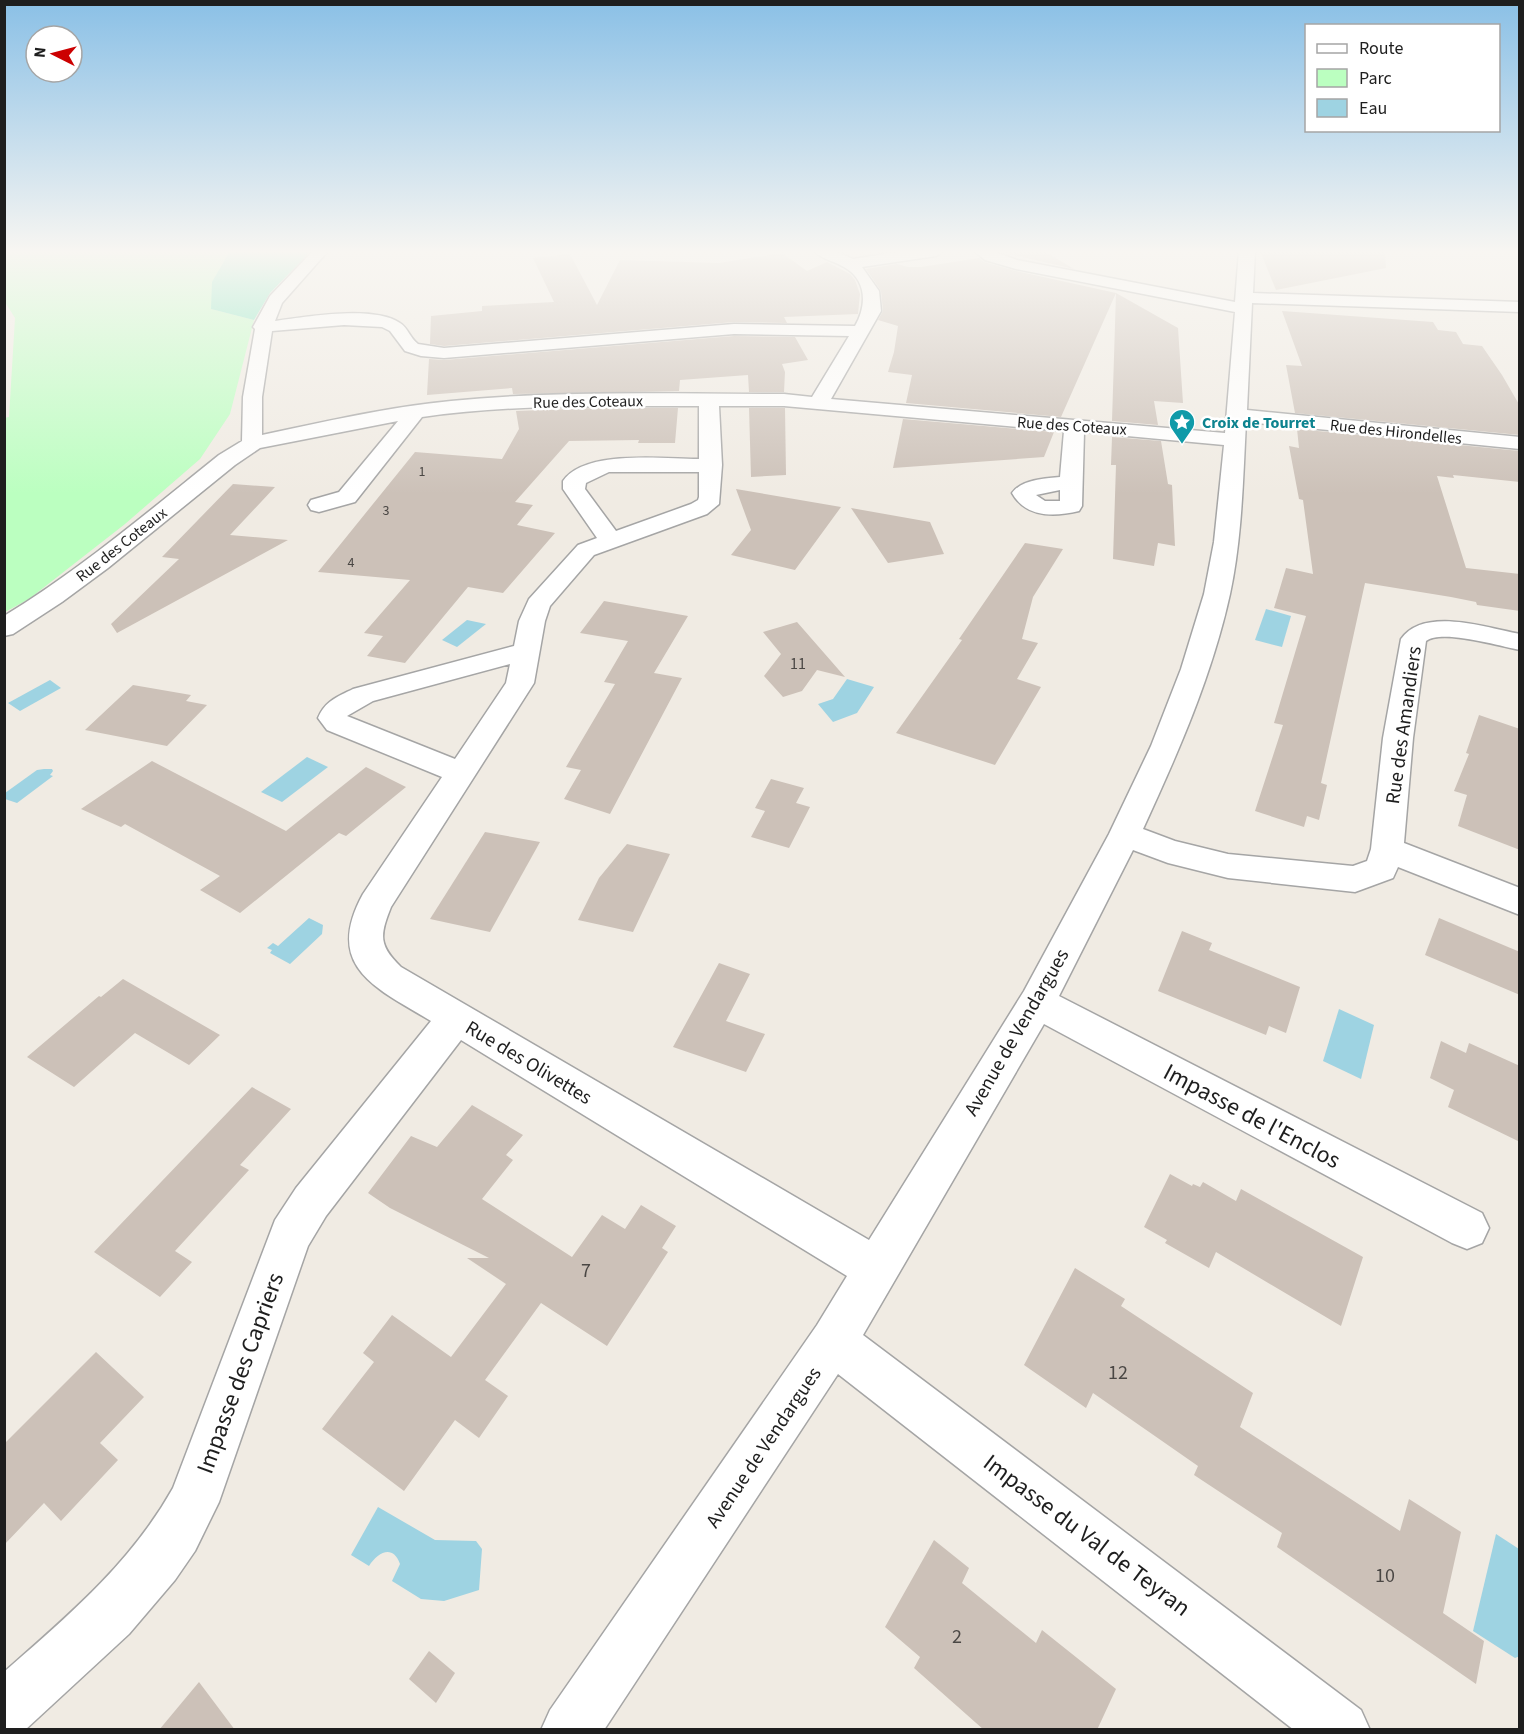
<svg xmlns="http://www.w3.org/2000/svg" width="1524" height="1734" font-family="'Source Sans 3',sans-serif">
<rect width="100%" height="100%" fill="#f0ebe3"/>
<!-- park -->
<path fill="#bbffc0" d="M5,251H230L211,309L254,320L230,414L200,459L125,524L29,599L5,612L4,418L9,417L15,318L5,302Z"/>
<!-- pitch -->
<path fill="#78e7bc" d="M230,251H311L270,293L254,320L211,309L212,282Z"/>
<!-- water -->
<g fill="#9ed3e2">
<path d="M1266,609L1291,616L1282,647L1255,640Z"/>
<path d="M467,620L486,624L457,647L442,640Z"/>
<path d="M847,679L874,687L857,713L833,722L818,704L833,699Z"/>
<path d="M50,680L61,688L20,711L8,703Z"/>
<path d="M307,757L328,767L282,802L261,792Z"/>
<path d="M44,769H52L53,771L50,775L53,776L17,803L5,799V793L37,770Z"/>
<path d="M309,918L323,925L322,934L290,964L270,953L272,950L267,948L273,943L278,946Z"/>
<path d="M1339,1009L1374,1025L1361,1079L1323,1061Z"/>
<path d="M378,1507L435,1540L476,1541L482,1549L479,1590L444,1601L421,1599L392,1581L400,1564C393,1544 378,1552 369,1566L351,1555Z"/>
<path d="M1496,1534L1519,1549L1520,1656L1515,1658L1473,1631Z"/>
</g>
<!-- building -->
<g fill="#ccc1b8">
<path d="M1017,251H1044L1074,269L1005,253Z"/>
<path d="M1260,251H1385L1386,268L1276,290Z"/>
<path d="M782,253L807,271L827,262L850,274L855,280L860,294L858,314L784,317L787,323L734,322L444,346L430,344L431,316L482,311V306L554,302L533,258L570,254L597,305L620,260L719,263Z"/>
<path d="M979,258L984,262L1016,271L1116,293L1061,417L906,403L912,375L888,372L894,352L898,326L878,320L883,311L881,291L866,269L897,264L908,267H921Z"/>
<path d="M1116,293L1178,328L1183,403L1154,401L1158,425L1112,421Z"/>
<path d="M1282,311L1433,322L1438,330L1456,332L1463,344L1482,346L1502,375L1520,406V435L1295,413L1286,365L1302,366Z"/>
<path d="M734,336L795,337L808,360L782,364L785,372L784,392H749L748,375L680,380L679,391L513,394L512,388L427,395L429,359L444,360Z"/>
<path d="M595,408H678L675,443H638L639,440L569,441L515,502L533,505L517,525L555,533L503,593L468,587L405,663L367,656L383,636L364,633L410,580L318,572L415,452L502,459L519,429L516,411Z"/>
<path d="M749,408H785L786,475L751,477Z"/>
<path d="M903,419L1054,432L1044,457L893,468Z"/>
<path d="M1297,429L1520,451V482L1453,475L1454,478L1437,476L1466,568L1520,574V611L1477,605L1476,602L1451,597L1365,583L1321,783L1327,785L1319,820L1307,816L1304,827L1255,811L1283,725L1274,723L1306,616L1274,608L1286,568L1313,574L1303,500L1299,499L1289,446L1299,448Z"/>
<path d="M1112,437L1161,441L1168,484L1172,485L1175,546L1158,543L1154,566L1113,559L1116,465H1111Z"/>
<path d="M233,484L275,487L230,535L288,540L117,633L111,624L179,559L162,557Z"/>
<path d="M736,489L841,507L795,570L731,555L751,530Z"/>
<path d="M851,508L930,522L944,554L888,563Z"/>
<path d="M1025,543L1063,549L1033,597L1022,639L1038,643L1017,679L1041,687L995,765L896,733L962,640L959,639Z"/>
<path d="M604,601L688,616L654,673L682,678L610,814L564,799L581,770L566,767L615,684L604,682L628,641L580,633Z"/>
<path d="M797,622L845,677L817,670L802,691L783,697L764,676L781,654L763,632Z"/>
<path d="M133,685L191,695L186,701L207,705L167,746L85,730Z"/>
<path d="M1479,715L1520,729V850L1458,826L1467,795L1454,791L1469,754L1466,753Z"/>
<path d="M152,761L286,831L366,767L406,787L346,836L339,833L240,913L200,890L220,876L125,824L121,827L81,809Z"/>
<path d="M771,779L804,788L796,803L810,807L789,848L751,837L765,811L755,808Z"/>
<path d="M485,832L540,842L490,932L430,919Z"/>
<path d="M627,844L670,854L633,932L578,920L599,878Z"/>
<path d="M1439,918L1520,952V995L1425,955Z"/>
<path d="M1182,931L1212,943L1209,950L1300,987L1286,1033L1269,1026L1266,1035L1158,991Z"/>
<path d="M719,963L750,974L726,1021L765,1034L746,1072L673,1047Z"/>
<path d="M123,979L220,1035L189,1065L135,1033L74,1087L27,1057L99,996L101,997Z"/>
<path d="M1441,1041L1466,1053L1469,1043L1520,1066V1142L1448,1107L1454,1090L1430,1078Z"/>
<path d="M252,1087L291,1109L240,1165L249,1170L175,1251L192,1262L160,1297L94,1252Z"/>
<path d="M472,1105L523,1135L506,1155L513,1160L482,1199L572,1257L602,1215L625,1229L641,1205L676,1226L662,1248L668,1252L607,1346L541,1303L485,1380L508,1396L479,1438L455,1420L404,1491L322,1429L374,1362L363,1353L392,1315L451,1357L506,1284L467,1258H489L390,1208L368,1193L411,1136L437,1147Z"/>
<path d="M1170,1174L1192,1186L1193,1184L1200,1187L1203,1182L1236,1201L1241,1189L1363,1257L1341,1326L1216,1252L1209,1268L1165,1243L1167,1240L1144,1227Z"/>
<path d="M1075,1268L1125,1299L1121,1306L1253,1393L1240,1427L1400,1531L1409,1499L1461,1532L1443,1613L1484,1641L1476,1684L1277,1547L1282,1533L1194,1475L1198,1466L1093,1393L1086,1408L1024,1365Z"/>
<path d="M96,1352L144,1397L100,1443L118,1460L61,1521L44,1503L4,1545V1444Z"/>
<path d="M934,1540L969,1568L962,1583L1036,1643L1042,1630L1116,1689L1097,1730H984L914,1668L920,1657L885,1627Z"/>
<path d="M429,1651L455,1673L436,1703L409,1679Z"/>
<path d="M199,1682L235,1730H159Z"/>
</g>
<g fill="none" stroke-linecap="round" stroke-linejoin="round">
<!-- minor casing -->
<g stroke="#a5a5a5" stroke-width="3">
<path id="minor" d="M313,251H328L282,303L275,321C306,317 373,305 400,323C408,328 410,338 418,344L444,348L734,324L855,326C867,305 867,280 844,267C834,261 821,259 814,251H835L853,259L903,251H943L936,256L862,267L879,291L881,311L831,399L1225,433L1235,312L1016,269L985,260L974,251H992L1017,260L1235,302L1239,251H1255L1253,293L1520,302V312L1252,303L1247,410L1520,437V449L1246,422C1243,479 1242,538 1230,594C1212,676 1178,753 1143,829L1175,841L1228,854L1353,866L1367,861L1371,849L1383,738L1401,639C1424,606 1487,628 1520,634V650C1499,646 1442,629 1426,641L1413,738L1404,843L1520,888V915L1398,867L1393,878L1355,892L1228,878L1168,863L1133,850L1059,996L1482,1213L1489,1228L1482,1243L1467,1249L1452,1243L1044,1024L863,1335L1361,1710L1370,1730H1294L838,1374L604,1730H541L550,1710L817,1325L847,1276L461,1040L326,1216L308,1246L219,1502L195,1551L175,1580L129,1634L25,1730H4V1672C68,1616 131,1563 173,1488L275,1220L296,1188L431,1021C376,988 323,967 363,894L442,777L327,730L318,718C325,701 337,697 353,689L514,646L519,621L529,599L578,545L597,538L563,489V481C585,449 664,459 699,459V406C608,406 513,404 422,417L355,502L319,512L311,510L308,505L311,500L339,492L398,421L260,448L235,465L108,568L62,602L13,634L4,636V616C81,569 149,511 219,455L242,441L243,397L255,329L253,327L270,296ZM344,325L382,327L390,331L405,351L421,356L444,358L734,334L849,336L812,397L784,394C675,394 560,390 451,401C387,407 324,422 262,435V397L272,331ZM719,406H784L1064,431L1060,477C1045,478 1021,480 1012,493C1026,518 1054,517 1079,511L1082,506L1084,432L1224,445L1214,542L1204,594L1181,669L1151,746L1109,834L1024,991L869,1240L401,967C378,945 380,935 391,907L534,683L545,621L550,606L594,555L707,514L719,504L722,465ZM609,472H699V497L698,500L691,504L616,531L585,489L586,483ZM1060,490V501H1045L1036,495ZM510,664L506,683L455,759L347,716L373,701Z"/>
</g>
<!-- minor -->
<use href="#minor" fill="#fff" fill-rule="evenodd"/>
</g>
<!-- sky -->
<linearGradient id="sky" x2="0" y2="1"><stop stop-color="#8ac0e6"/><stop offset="0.51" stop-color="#f8f6f2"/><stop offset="1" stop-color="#f8f6f2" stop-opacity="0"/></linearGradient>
<rect width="1524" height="494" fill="url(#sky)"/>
<!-- icons -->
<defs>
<g id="sight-pin" transform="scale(1.35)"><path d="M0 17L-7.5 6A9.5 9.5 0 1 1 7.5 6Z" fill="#0f9aa8" stroke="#fff"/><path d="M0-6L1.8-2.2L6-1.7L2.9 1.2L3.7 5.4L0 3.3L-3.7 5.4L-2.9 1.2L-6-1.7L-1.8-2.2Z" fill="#fff"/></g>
</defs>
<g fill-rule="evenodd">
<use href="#sight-pin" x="1182" y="422"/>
</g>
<g text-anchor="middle" stroke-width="5" stroke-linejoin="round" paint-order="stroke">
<!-- far-number labels -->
<g font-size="14" fill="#4a4744">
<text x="422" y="476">1</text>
<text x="386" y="515">3</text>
<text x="351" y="567">4</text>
</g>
<!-- far-street labels -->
<g font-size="16" fill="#1e1e1e" stroke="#fff">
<text transform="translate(588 401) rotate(-1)" y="6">Rue des Coteaux</text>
<text transform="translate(1072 425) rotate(4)" y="6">Rue des Coteaux</text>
<text transform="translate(1396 431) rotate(6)" y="6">Rue des Hirondelles</text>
<text transform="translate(121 544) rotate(-38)" y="6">Rue des Coteaux</text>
</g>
<!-- far-culture labels -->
<g font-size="16" font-weight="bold" fill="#0d838f" stroke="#fff" text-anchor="start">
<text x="1202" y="428">Croix de Tourret</text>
</g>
<!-- number labels -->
<g font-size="16" fill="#4a4744">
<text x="798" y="669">11</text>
</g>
<!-- street labels -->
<g font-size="20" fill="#1e1e1e" stroke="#fff">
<text transform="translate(1403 725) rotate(-82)" y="7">Rue des Amandiers</text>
<text transform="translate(1016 1032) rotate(-60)" y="7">Avenue de Vendargues</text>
<text transform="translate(529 1062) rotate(31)" y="7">Rue des Olivettes</text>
<text transform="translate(763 1447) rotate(-56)" y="7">Avenue de Vendargues</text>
</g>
<!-- near-number labels -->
<g font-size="20" fill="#4a4744">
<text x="586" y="1277">7</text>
<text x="1118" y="1379">12</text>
<text x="1385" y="1582">10</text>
<text x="957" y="1643">2</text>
</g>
<!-- near-street labels -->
<g font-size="24" fill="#1e1e1e" stroke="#fff">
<text transform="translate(1252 1116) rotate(28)" y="8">Impasse de l'Enclos</text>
<text transform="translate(240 1373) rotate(-70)" y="8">Impasse des Capriers</text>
<text transform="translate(1087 1535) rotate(37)" y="8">Impasse du Val de Teyran</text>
</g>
</g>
<!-- border -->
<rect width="1524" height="1734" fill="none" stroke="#1e1e1e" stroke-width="12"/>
<!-- legend -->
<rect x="1305" y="24" width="195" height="108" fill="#ffffff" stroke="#a5a5a5" stroke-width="1.5"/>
<rect x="1317" y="44" width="30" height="9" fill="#ffffff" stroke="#a5a5a5" stroke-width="1.5"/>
<text x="1359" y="54" font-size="18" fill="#1e1e1e">Route</text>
<rect x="1317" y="69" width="30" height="18" fill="#bbffc0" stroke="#a5a5a5" stroke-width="1.5"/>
<text x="1359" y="84" font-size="18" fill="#1e1e1e">Parc</text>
<rect x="1317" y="99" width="30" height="18" fill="#9ed3e2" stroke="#a5a5a5" stroke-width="1.5"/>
<text x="1359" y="114" font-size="18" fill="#1e1e1e">Eau</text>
<!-- north arrow -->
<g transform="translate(54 54) rotate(276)"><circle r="28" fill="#ffffff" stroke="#a5a5a5" stroke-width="1.5"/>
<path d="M0-4.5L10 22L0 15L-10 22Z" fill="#cc0001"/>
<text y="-9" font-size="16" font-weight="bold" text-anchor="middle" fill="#1e1e1e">N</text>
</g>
</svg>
